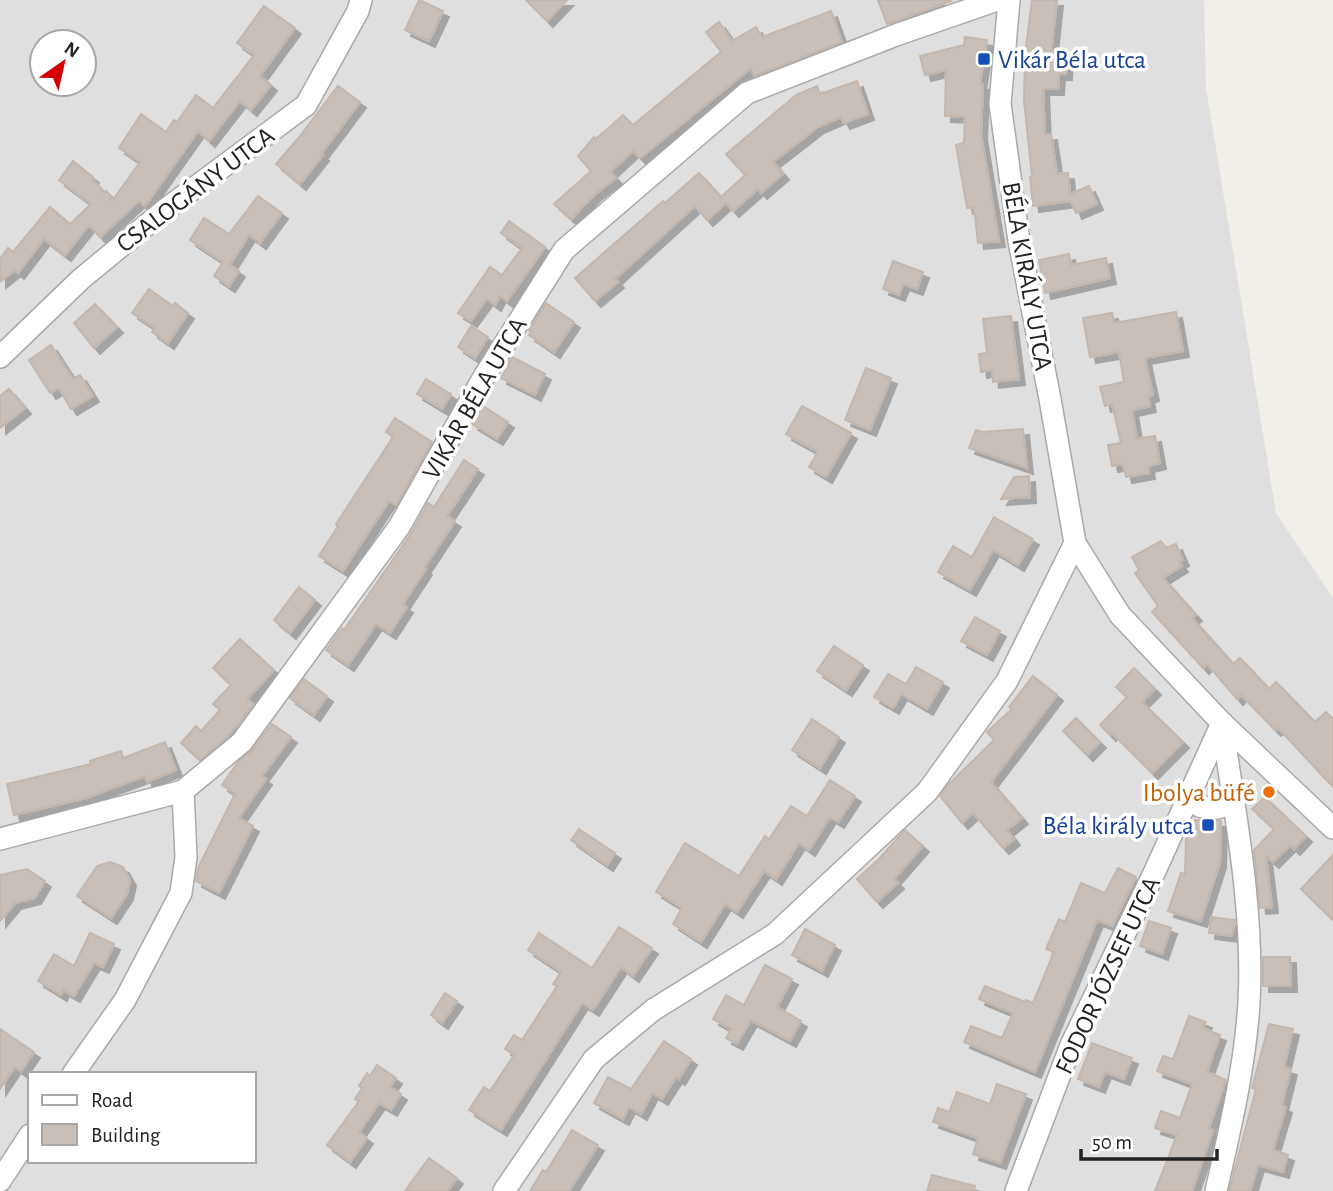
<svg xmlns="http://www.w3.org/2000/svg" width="1333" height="1191" font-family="'Alegreya Sans',sans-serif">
<defs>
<filter id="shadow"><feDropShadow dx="6" dy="6" stdDeviation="0" flood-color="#0004"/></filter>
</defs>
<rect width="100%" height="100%" fill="#f2efe9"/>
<!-- residential -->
<path fill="#e0dfdf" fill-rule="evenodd" d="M0,0H1204L1206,88L1276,513L1333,598V1191H0ZM42,42H84V84H42ZM30,1074H254V1161H30Z"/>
<!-- building -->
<g fill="#c7bfb8" stroke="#c4b6ab" stroke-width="2" filter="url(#shadow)">
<path d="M419,0L443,11L429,41L405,30Z"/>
<path d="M526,0H567L547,21Z"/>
<path d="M878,0H950L951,1L887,24Z"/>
<path d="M1032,0H1057L1051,55L1067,56L1066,74H1059L1058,89H1043L1045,135L1051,134L1057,174L1068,173L1070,194L1089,186L1097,204L1076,213L1071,201L1033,206L1030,177L1032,176L1024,101L1025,54Z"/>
<path d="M264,6L295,28L260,76L271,85L251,110L240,101L209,141L198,131L145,206L139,201L100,237L89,225L65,255L44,239L18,273L15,270L0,282V259L8,248L13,252L50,207L70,224L91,204L59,180L73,161L93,177L92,179L104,193L106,191L112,197L110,199L112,201L140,162L119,148L141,114L166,132L174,120L177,122L196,95L213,108L254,55L237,43Z"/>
<path d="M831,11L842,42L754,76L751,68L640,158L633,151L610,172L616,178L594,195L571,219L554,204L591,171L578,156L594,137L596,139L623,115L633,125L721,52L706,32L719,22L732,41L756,27L762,37Z"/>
<path d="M965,37L987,40L980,84H983L981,134L999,241L978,243L974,207L967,208L956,145L964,143L965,117L945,116L946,70L925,75L920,56L964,45Z"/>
<path d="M857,81L868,114L844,123L841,117L818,127L773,162L783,174L761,193L758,189L733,211L726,203L707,220L695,206L615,279L618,282L595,301L575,278L663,201L665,203L699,173L721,197L745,175L726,154L796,95L817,86L820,94Z"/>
<path d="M338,86L360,102L321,154L323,155L300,184L276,164L300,136Z"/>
<path d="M258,196L282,213L260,243L249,235L230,265L239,271L229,286L214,276L223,262L190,240L204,218L229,234Z"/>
<path d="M509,221L545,247L507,301L500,296L495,305L487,299L471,321L458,313L490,267L502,275L522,248L501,233Z"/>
<path d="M1069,254L1071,265L1106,258L1110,278L1045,293L1039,260Z"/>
<path d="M893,261L923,272L917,289L903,284L899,295L883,289Z"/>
<path d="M149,289L173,306L175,303L188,313L168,343L152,332L155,328L132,313Z"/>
<path d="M546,303L574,322L554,352L529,335L531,332L529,330Z"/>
<path d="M95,304L117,327L94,348L74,323Z"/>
<path d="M1176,312L1183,351L1145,358L1153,395L1148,397L1150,406L1132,410L1137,439L1155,436L1160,463L1148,466L1149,473L1126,477L1123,464L1112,466L1108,445L1121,443L1112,404L1105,406L1100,387L1124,382L1119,352L1090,357L1083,318L1112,313L1114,323Z"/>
<path d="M1011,316L1019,379L993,382L992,370L981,372L979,354L987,353L983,319Z"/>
<path d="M471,326L488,337L475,358L458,347Z"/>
<path d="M51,345L73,379L80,375L93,396L71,409L59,388L50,393L29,360Z"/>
<path d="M512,357L545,374L535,395L501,378Z"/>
<path d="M866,368L891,378L870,430L845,420Z"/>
<path d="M426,379L451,394L442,409L417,394Z"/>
<path d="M9,389L25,408L0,428V396Z"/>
<path d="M483,406L508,422L497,439L472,424Z"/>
<path d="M802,406L851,433L826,477L809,467L818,452L786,434Z"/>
<path d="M395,418L432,442L396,505L389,501L343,571L319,556L338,526L336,524L393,437L386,432Z"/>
<path d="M1023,429L1027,468L969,448L976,430L983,432Z"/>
<path d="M464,460L478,469L447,516L455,521L424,568L426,569L403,604L407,607L390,633L376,624L348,665L326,650L342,628L344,630L410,535L428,503L434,507Z"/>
<path d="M1029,476L1030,497L1001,499L1014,477Z"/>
<path d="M994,517L1033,539L1018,565L993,550L970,590L938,572L953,546L972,557Z"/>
<path d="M1161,541L1166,548L1176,544L1183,560L1179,562L1182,566L1163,578L1196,615L1192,618L1233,664L1240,658L1269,689L1276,682L1315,722L1326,712L1333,719V787L1278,728L1275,730L1241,695L1237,699L1207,664L1203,668L1152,612L1158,606L1135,573L1139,570L1132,557Z"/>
<path d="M299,587L315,600L290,633L274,620Z"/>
<path d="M975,617L1000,631L987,655L961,641Z"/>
<path d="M240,639L274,670L247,699L253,704L241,721L223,741L200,760L181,743L196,726L201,731L220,710L213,704L231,685L213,668Z"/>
<path d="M834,646L863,665L846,690L817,671Z"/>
<path d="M916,667L943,682L927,709L901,694L893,708L874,697L888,674L906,684Z"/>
<path d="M1134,668L1155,689L1142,702L1183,742L1152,773L1112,733L1110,735L1100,725L1127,697L1116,687Z"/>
<path d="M1033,676L1057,695L991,782L1022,818L1007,830L1014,839L1003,848L973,813L962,823L940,796L949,784L994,740L987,732L1012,709L1009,707Z"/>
<path d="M304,679L327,696L314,715L290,698Z"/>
<path d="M1076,718L1100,742L1087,755L1063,731Z"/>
<path d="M812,719L839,737L820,768L792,750Z"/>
<path d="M272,724L291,737L262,776L266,779L239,818L253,826L219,893L196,881L198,868L235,794L222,785L238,762L252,750Z"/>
<path d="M165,742L176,770L147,782L145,776L86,798L14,815L7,784L91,764L90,761L121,751L123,758Z"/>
<path d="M830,780L855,796L838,822L830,817L809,850L799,843L776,879L764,871L737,912L725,904L701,942L673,924L682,908L656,892L685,843L739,876L765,836L769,839L791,806L807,816Z"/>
<path d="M1265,797L1306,836L1294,849L1290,845L1273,862L1266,856L1272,907L1260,908L1254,850L1274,829L1252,809Z"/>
<path d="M1195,820L1221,821L1220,862L1201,921L1168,911L1181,873L1185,874L1186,836H1195Z"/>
<path d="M579,829L615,853L607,865L571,840Z"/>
<path d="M905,830L923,846L894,879L898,883L877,902L857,879L879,859Z"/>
<path d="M1333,855V920L1301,889Z"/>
<path d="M110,862L123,867L130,880L127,894L111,918L77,896L97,866Z"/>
<path d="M1118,868L1136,877L1112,926L1097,920L1035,1072L964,1042L971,1026L1002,1038L1013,1013L979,999L985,986L1025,1002L1026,1000L1033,1003L1054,952L1046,949L1059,919L1065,922L1081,883L1105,893Z"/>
<path d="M27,869L45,881L35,898L15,903L0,921V875Z"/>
<path d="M1211,917L1235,920L1232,936L1209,933Z"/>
<path d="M1149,921L1171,928L1162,954L1140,946Z"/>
<path d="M619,927L652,948L633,976L621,967L593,1010L582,1003L501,1130L469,1110L484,1087L490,1091L514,1055L505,1049L514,1035L522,1040L557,986L553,984L561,972L528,950L539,933L592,968Z"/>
<path d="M805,929L835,945L822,971L792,955Z"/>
<path d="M90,933L114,944L103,967L94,963L74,996L63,990L61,995L38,981L54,954L74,966Z"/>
<path d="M1263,957H1290L1291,986H1263Z"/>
<path d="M765,965L792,979L777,1007L801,1021L790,1041L751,1020L737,1044L726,1038L731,1029L713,1019L726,995L744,1005Z"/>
<path d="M445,993L457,1001L442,1023L431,1015Z"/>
<path d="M1189,1016L1206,1022L1203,1028L1220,1035L1207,1072L1226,1080L1209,1128L1213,1130L1192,1191H1155L1177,1135L1155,1128L1161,1111L1180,1118L1192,1084L1157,1071L1163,1056L1173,1059Z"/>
<path d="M1269,1024L1293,1029L1284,1067L1291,1069L1282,1105L1286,1107L1273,1150L1288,1155L1283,1172L1258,1165L1250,1191H1229L1256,1089L1252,1088Z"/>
<path d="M0,1029L34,1052L21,1071L15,1067L0,1089Z"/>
<path d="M664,1041L691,1059L679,1079L676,1077L662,1099L652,1093L641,1114L629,1107L623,1119L594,1103L608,1077L631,1089Z"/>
<path d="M1092,1043L1132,1058L1124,1079L1105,1072L1099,1087L1078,1079Z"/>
<path d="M377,1065L396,1078L390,1087L401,1094L391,1110L379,1103L359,1132L367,1138L350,1162L327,1145L359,1101L355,1099L362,1088L359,1086L367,1073L370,1076Z"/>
<path d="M997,1084L1026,1094L1000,1163L973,1154L978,1138L933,1122L938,1108L949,1112L957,1092L990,1104Z"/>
<path d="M572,1130L598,1145L569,1191H530L543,1170L546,1172Z"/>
<path d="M429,1158L457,1178L447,1191H405Z"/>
<path d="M932,1175L975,1186L974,1191H927Z"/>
</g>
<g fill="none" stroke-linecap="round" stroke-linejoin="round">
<!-- minor casing -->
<g stroke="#a9a9a9" stroke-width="24">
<g id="minor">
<path d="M1009,0L1000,104L1019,241L1050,399L1075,543L1120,615L1222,723L1333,828"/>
<path d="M0,357L81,279L166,209L306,105L358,11L361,0"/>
<path d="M1191,792L1199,806C1214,810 1220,809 1233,801"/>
<path d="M0,839L183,791L242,742L399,527L485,375L564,250L747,93L896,35L997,0"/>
<path d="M73,1074L125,1000L181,893L186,857L183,791"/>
<path d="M0,1181L30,1135"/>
<path d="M504,1191L594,1059L653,1010L775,934L927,792L1007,681L1075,543"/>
<path d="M1016,1191L1071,1045L1155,871L1222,723"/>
<path d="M1216,1191C1230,1129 1245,1067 1249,1003C1254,909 1235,815 1222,723"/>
</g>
</g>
<!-- minor -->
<use href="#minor" stroke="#fff" stroke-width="21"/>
</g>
<!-- markers -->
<g fill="#1a4fb4" stroke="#fff" stroke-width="2.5">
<rect x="977" y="52" width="14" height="14" rx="3.5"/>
<rect x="1201" y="818" width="14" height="14" rx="3.5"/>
</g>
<circle fill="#e8710a" stroke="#fff" stroke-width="2.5" cx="1269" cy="792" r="7"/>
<g text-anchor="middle" stroke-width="7" stroke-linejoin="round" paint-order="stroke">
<!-- transit labels -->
<g font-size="26" fill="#164399" stroke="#fff" text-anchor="start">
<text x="998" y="68">Vikár Béla utca</text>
<text x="1194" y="834" text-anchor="end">Béla király utca</text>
</g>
<!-- street labels -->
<g font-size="26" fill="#222" stroke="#fff">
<text transform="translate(195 189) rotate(-37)" y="9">CSALOGÁNY UTCA</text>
<text transform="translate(1028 276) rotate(80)" y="9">BÉLA KIRÁLY UTCA</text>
<text transform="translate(474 398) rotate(-60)" y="9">VIKÁR BÉLA UTCA</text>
<text transform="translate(1107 975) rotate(-65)" y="9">FODOR JÓZSEF UTCA</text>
</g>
<!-- food labels -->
<g font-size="26" fill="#c56008" stroke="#fff" text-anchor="end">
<text x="1255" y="801">Ibolya büfé</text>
</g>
</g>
<!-- legend -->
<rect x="28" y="1072" width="228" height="91" fill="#ffffff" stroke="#a7a7a7" stroke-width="2"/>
<rect x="42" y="1095" width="35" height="10" fill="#ffffff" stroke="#a7a7a7" stroke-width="2"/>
<text x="91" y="1107" font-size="21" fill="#222222">Road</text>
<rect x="42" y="1124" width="35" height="21" fill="#c7bfb8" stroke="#a7a7a7" stroke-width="2"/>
<text x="91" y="1142" font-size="21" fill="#222222">Building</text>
<!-- north arrow -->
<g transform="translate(63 63) rotate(34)"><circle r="33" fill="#ffffff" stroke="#a7a7a7" stroke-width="2"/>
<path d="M0-5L12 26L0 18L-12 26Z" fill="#d40000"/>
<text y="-10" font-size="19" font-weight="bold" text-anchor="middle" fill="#222222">N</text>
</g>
<!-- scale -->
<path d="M1081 1149v10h136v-10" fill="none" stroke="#222222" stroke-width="3.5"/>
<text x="1092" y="1149" font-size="21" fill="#222222" stroke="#ffffff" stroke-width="5" paint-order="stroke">50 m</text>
</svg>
